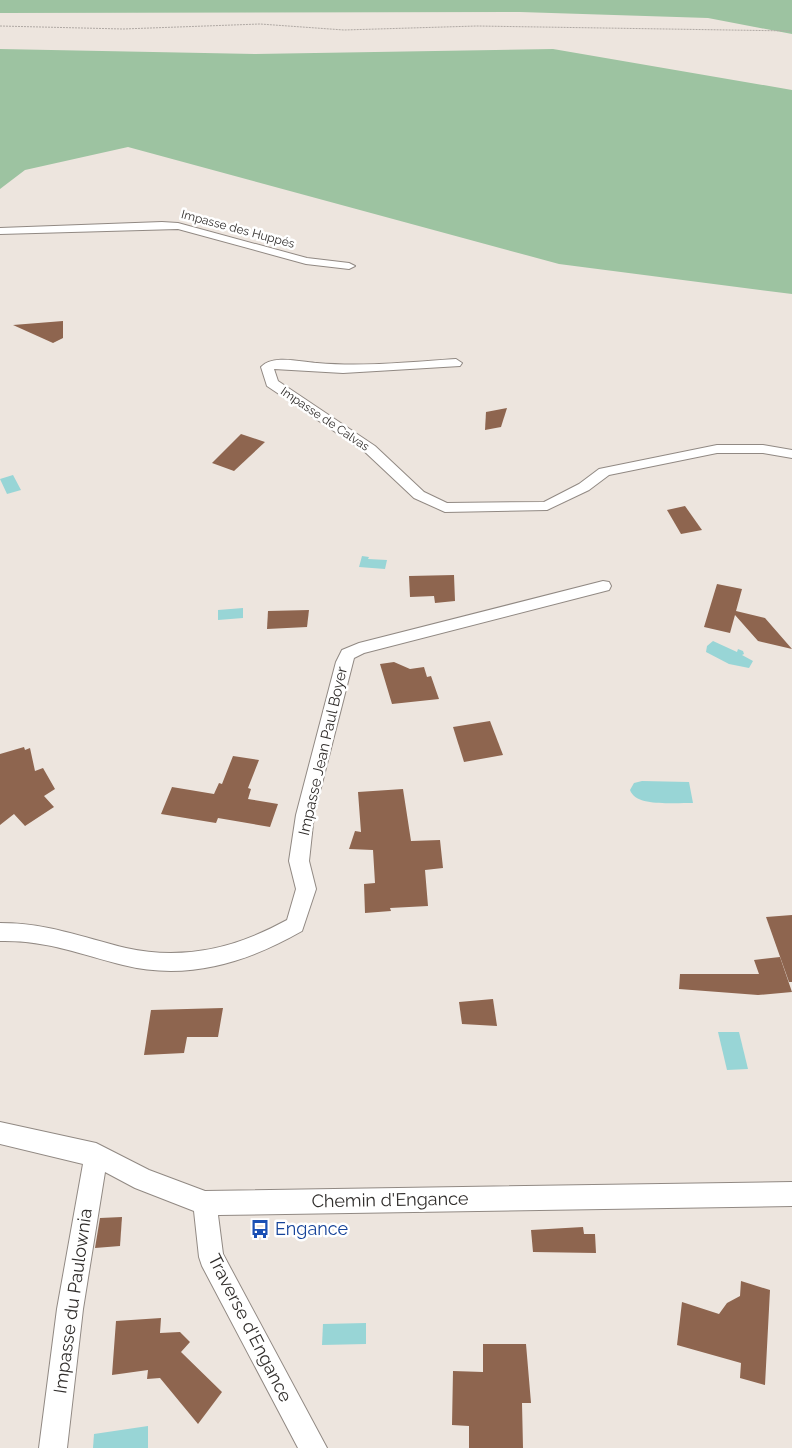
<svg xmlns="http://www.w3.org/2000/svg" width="792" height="1448" font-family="Raleway,sans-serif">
<rect width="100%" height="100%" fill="#ede5de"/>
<!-- forest -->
<g fill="#9dc3a1">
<path d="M0,0H792V34L708,18L520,12L0,13Z"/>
<path d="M0,49L255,54L553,49L792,90V294L559,264L128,147L25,170L0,189Z"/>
</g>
<!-- water -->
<g fill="#98d5d6">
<path d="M13,475L21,490L7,494L0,479Z"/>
<path d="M362,556L369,557L368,559L387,560L385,569L359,567Z"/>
<path d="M243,608V618L218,620V610Z"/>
<path d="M713,641L737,652L738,649L743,651L744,654L742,655L753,661L749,668L729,664L706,652L707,646Z"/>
<path d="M642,781L689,782L693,803C677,802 636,808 630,790L634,783Z"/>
<path d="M718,1032H739L748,1069L727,1070Z"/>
<path d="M366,1323V1344L322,1345L323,1324Z"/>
<path d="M148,1426V1448H93L94,1434Z"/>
</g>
<!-- building -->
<g fill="#8e654f">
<path d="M63,321V338L53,343L13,325Z"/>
<path d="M507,408L501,427L485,430L486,412Z"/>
<path d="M241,434L265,442L234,471L212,463Z"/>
<path d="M685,506L702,530L681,534L667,510Z"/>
<path d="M454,575L455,601L435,603L434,596L410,597L409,576Z"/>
<path d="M717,584L742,589L736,611L765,618L792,649L758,641L735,615L730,633L704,627Z"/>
<path d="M309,610L307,627L267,629L268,611Z"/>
<path d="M394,662L410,669L424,667L427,677L431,676L439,699L392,704L380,664Z"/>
<path d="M490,721L503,755L464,762L453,727Z"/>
<path d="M24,747L25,750L30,748L35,771L43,768L55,789L44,796L54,807L25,826L14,814L0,825V754Z"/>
<path d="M233,756L259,760L248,788L251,789L248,799L278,804L270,827L218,818L216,823L161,814L172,787L214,794L219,783L222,784Z"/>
<path d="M403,789L411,841L440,840L443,868L425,870L428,906L390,908L391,911L365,913L364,884L375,883L373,850L349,849L355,831L361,832L358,792Z"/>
<path d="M792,915V982H789L766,917Z"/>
<path d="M780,957L792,992L758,995L679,989L680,974H759L754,960Z"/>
<path d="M493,999L497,1026L462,1024L459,1002Z"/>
<path d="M223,1008L218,1037H187L184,1053L144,1055L151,1010Z"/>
<path d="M122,1217L120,1246L95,1248L100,1218Z"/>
<path d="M583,1227L584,1234H595L596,1253L533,1252L531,1230Z"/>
<path d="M741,1281L770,1290L765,1385L740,1378L741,1363L677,1345L682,1302L719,1314L727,1303L740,1296Z"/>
<path d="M161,1318L160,1333L180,1332L190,1342L181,1352L222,1392L198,1424L160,1378L147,1379L148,1370L112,1375L116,1321Z"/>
<path d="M483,1344H526L531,1403H522L523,1448H469V1426L452,1425L453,1371L483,1372Z"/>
</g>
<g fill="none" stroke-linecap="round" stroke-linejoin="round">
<!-- street casing -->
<g stroke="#918983" stroke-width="2">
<g id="street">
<path d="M162,222L178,223L307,258L349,263L355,266L349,269L306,264L178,229L0,234V228Z"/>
<path d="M456,359L462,363L460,366L343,373L274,369L278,381L375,446L424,492L447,503L544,502L579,484L599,469L717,445H763L792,450V458L763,453H717L609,475L589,490L547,510L445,512L414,498L365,452L267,386L261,367C272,354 302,362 317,363C363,367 410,362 456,359Z"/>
<path d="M603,581L609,582L611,586L609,590L364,653L354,658L314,815L309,861L316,889L302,931C246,963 187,981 123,965C79,954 46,940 0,941V923C47,923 81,937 126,948C184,961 236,948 287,920L296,889L289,861L296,815L336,662L342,650L359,643Z"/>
<path d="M0,1122L96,1143L149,1170L205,1191L792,1182V1206L218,1215L223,1254L327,1448H298L202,1266L199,1257L194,1211L135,1188L105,1172L83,1309L67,1448H39L57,1309L83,1164L0,1144Z"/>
</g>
</g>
<!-- path -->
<path stroke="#b0a9a4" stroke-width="1" stroke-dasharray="2 1" stroke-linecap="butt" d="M0,26L123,29L260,24L344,30L477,26L792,31"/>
<!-- street -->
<use href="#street" fill="#fff" fill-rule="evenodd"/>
</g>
<!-- icons -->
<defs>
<g id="bus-bare" transform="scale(1.5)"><path d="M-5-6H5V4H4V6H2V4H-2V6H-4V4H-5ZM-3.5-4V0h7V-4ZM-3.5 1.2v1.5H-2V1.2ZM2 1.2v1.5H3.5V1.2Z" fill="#1a4fb4" stroke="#fff" stroke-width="2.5" paint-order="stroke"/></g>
</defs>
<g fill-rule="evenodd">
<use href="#bus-bare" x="260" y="1229"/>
</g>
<g text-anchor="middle" stroke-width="5" stroke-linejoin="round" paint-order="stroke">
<!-- far-street labels -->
<g font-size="12" fill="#312e2c" stroke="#fff">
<text transform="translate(238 229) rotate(15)" y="4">Impasse des Huppés</text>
<text transform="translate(325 419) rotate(34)" y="4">Impasse de Calvas</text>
</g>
<!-- street labels -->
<g font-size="15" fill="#312e2c" stroke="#fff">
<text transform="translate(323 751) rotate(-77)" y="5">Impasse Jean Paul Boyer</text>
</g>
<!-- near-street labels -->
<g font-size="18" fill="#312e2c" stroke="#fff">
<text transform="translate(390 1200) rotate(-1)" y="6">Chemin d'Engance</text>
<text transform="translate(73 1301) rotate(-82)" y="6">Impasse du Paulownia</text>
<text transform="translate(250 1328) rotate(63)" y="6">Traverse d'Engance</text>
</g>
<!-- near-transit labels -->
<g font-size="18" fill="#164399" stroke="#fff" text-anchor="start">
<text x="275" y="1235">Engance</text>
</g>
</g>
</svg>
